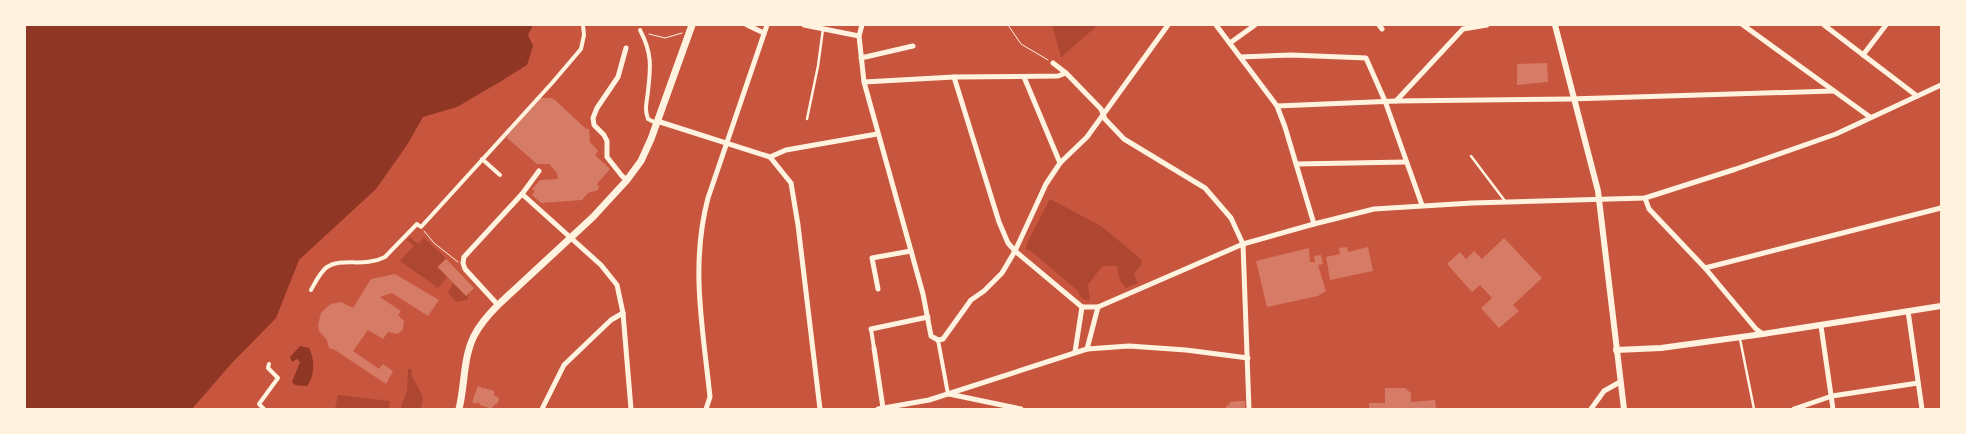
<svg xmlns="http://www.w3.org/2000/svg" width="1966" height="434" font-family="'Source Sans 3',sans-serif">
<rect width="100%" height="100%" fill="#c8553d"/>
<!-- green -->
<g fill="#ae4732">
<path d="M1052,25H1098L1061,57Z"/>
<path d="M1050,199L1101,226L1141,259L1142,264L1134,274L1138,283L1126,288L1120,281L1117,266H1102L1088,285L1090,300C1083,301 1080,297 1078,291L1031,251L1026,249L1027,243Z"/>
<path d="M410,237L418,244L424,238L446,258L437,267L447,277L438,288L400,261L414,246L407,240Z"/>
<path d="M453,283L466,296L469,293L467,300L456,302L448,293Z"/>
<path d="M408,369H411L412,376L423,397L421,409H400L407,391Z"/>
<path d="M338,395L390,401L389,409H335Z"/>
</g>
<!-- water -->
<g fill="#8f3625">
<path d="M25,25H533L528,35L533,46L527,65L498,83L457,107L423,117L407,145L376,189L299,260L276,318L231,364L192,409H25Z"/>
<path d="M300,346L309,348C315,359 315,376 307,386L295,385L292,382L300,362L297,359L292,362L290,357Z"/>
</g>
<!-- building -->
<g fill="#d67c66">
<path d="M1547,63L1548,82L1517,85V64Z"/>
<path d="M539,98H551L555,100L586,129H589L590,142L598,151L595,155L610,169L597,184L599,187L598,190L588,193L582,200L541,203L532,195L535,191L532,189L540,180L558,179L557,173L549,164H537L507,138L509,133L534,103L539,101Z"/>
<path d="M1504,238L1542,278L1513,305L1519,311L1499,328L1481,308L1492,298L1480,285L1472,292L1447,264L1460,252L1466,259L1474,251L1482,259Z"/>
<path d="M1347,247L1348,252L1368,247L1373,271L1330,280L1326,257L1340,254L1339,248Z"/>
<path d="M1309,248L1310,262H1315L1314,256L1321,255L1323,264L1318,265L1326,291L1318,296L1267,307L1256,261Z"/>
<path d="M446,259L474,288L466,296L438,267Z"/>
<path d="M395,274L439,300L428,316L392,293L380,297L401,311L398,315L404,321L403,329L398,334L388,332L383,339L368,330L353,351L379,369L383,364L393,371L386,384L335,350L329,348L327,340L319,331L318,325L321,313L327,307L331,304L341,302L353,308L371,279Z"/>
<path d="M478,386L483,388L482,390L484,388L494,391V395L499,398L498,403L494,405L492,408H489L480,405L478,401L477,404L472,402Z"/>
<path d="M1385,388H1405L1411,393V402L1435,400L1436,409H1369V403H1385Z"/>
<path d="M1239,401H1245V409H1226V406L1229,405L1230,402Z"/>
</g>
<g fill="none" stroke-linecap="round" stroke-linejoin="round">
<!-- path -->
<g stroke="#fff3e0" stroke-width="1">
<path d="M1008,25L1021,44L1048,60"/>
<path d="M649,34L665,38L682,33"/>
<path d="M424,231L434,243L458,262"/>
</g>
<!-- service -->
<g stroke="#fff3e0" stroke-width="2.5">
<path d="M807,119L818,66L823,29"/>
<path d="M1471,156L1505,201"/>
<path d="M1740,339L1754,409"/>
</g>
<!-- pedestrian -->
<g stroke="#fff3e0" stroke-width="4">
<path d="M640,30C652,53 651,66 648,91C647,102 644,108 648,119L656,123"/>
<path d="M482,159L500,175"/>
<path d="M311,290C315,283 320,272 327,267C342,257 364,268 385,257L417,224L421,227L552,83L581,49L584,35L583,25"/>
<path d="M871,329L874,348"/>
<path d="M938,340L948,394"/>
<path d="M264,409L259,404L278,378L268,368L269,364"/>
</g>
<!-- minor -->
<g stroke="#fff3e0" stroke-width="5">
<path d="M747,25L764,33"/>
<path d="M804,25L859,36"/>
<path d="M862,25L859,36L864,82L923,294L931,336L938,340L943,339L971,300L984,291L1002,273L1015,251L1046,184L1060,163L1087,137L1168,25"/>
<path d="M1216,25L1277,106L1285,127L1314,224"/>
<path d="M1379,25L1382,29"/>
<path d="M1743,25L1870,117"/>
<path d="M1824,25L1917,96"/>
<path d="M1230,43L1255,25"/>
<path d="M626,48L618,77L597,108L593,118L594,125L604,135L607,141V157L622,176L627,180"/>
<path d="M1863,55L1886,25"/>
<path d="M1240,57L1291,55L1366,58L1385,101L1422,205"/>
<path d="M861,58L913,46"/>
<path d="M1053,63L1066,73L1101,109L1105,119L1124,139L1205,188L1231,218L1243,244L1249,409"/>
<path d="M954,77L999,222L1008,243L1015,251L1082,307"/>
<path d="M1024,77L1060,163"/>
<path d="M864,82L954,77L1058,76L1066,73"/>
<path d="M1396,101L1463,29L1487,25"/>
<path d="M1277,106L1396,101L1570,99L1833,91"/>
<path d="M657,121L770,157L791,183L798,225L820,409"/>
<path d="M770,157L786,150L877,134"/>
<path d="M1296,164L1406,162"/>
<path d="M522,194L601,265L617,285L623,313L631,409"/>
<path d="M1645,198L1649,209L1705,268L1756,329L1763,334"/>
<path d="M1705,268L1941,208"/>
<path d="M878,289L872,258L911,251"/>
<path d="M498,305L465,269L463,263L464,257L522,194L539,171"/>
<path d="M1082,307H1098L1243,244L1314,224L1374,209L1472,203L1645,198L1736,169L1836,134L1941,85"/>
<path d="M1908,311L1922,409"/>
<path d="M1821,326L1833,409"/>
<path d="M871,329L928,317"/>
<path d="M874,348L883,408"/>
<path d="M1087,349L1098,307"/>
<path d="M1075,352L1082,307"/>
<path d="M949,394L1021,409"/>
<path d="M542,409L564,365L611,320L623,313"/>
<path d="M706,409L710,397C703,329 690,266 708,198L767,25"/>
<path d="M878,409L929,400L1087,349L1129,346L1186,350L1248,358"/>
<path d="M1591,409L1604,391L1620,382"/>
<path d="M1794,409L1832,396L1918,383"/>
</g>
<!-- tertiary -->
<g stroke="#fff3e0" stroke-width="6">
<path d="M1555,25L1598,191L1624,409"/>
<path d="M1616,350L1661,348L1763,334L1941,306"/>
</g>
<!-- secondary -->
<path stroke="#fff3e0" stroke-width="7" d="M459,409C465,385 463,358 474,336C480,324 489,314 498,305L593,217L627,180L641,161L651,139L692,25"/>
</g>
<!-- border -->
<rect width="1966" height="434" fill="none" stroke="#fff3e0" stroke-width="52"/>
</svg>
